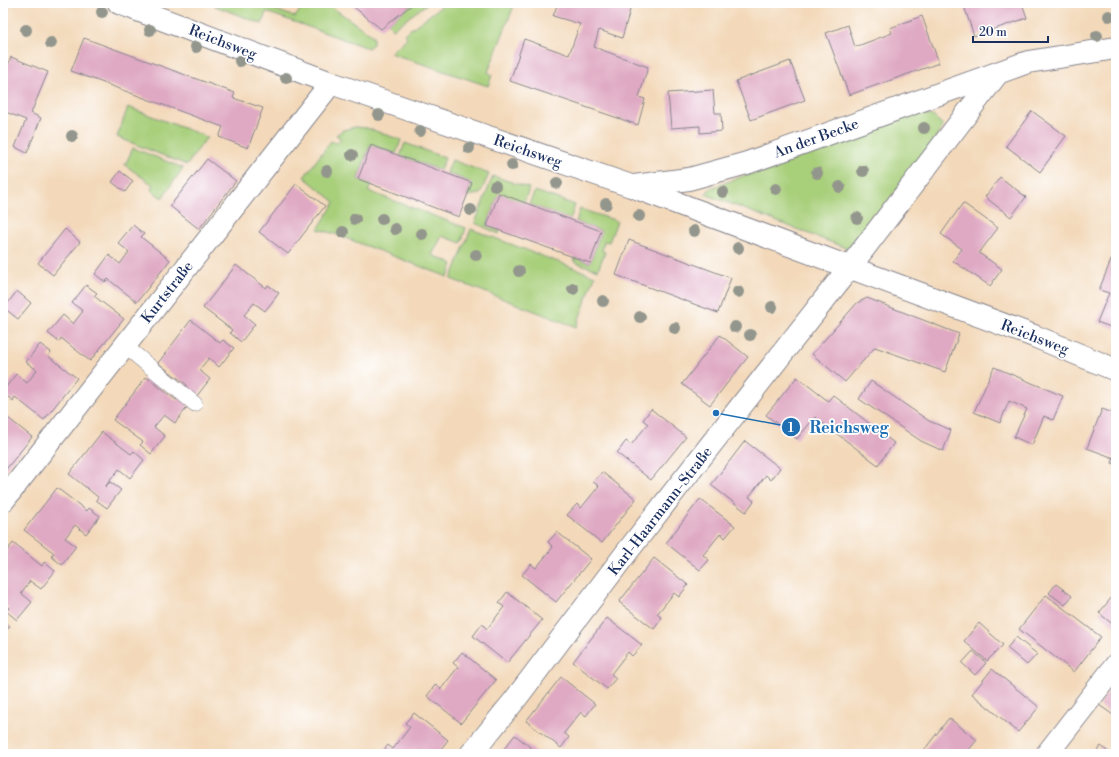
<svg xmlns="http://www.w3.org/2000/svg" width="1119" height="757" font-family="'Libre Bodoni',serif">
<rect width="100%" height="100%" fill="#fff"/>
<filter id="ink" filterUnits="userSpaceOnUse"><feTurbulence type="fractalNoise" baseFrequency=".025" numOctaves="2"/><feDisplacementMap in="SourceGraphic" scale="8" xChannelSelector="R" yChannelSelector="G"/><feConvolveMatrix kernelMatrix="1 2 1 2 8 2 1 2 1" color-interpolation-filters="sRGB"/></filter>
<filter id="wash" filterUnits="userSpaceOnUse"><feTurbulence type="fractalNoise" baseFrequency=".012" numOctaves="4" result="noise"/><feDisplacementMap in="SourceGraphic" scale="16" xChannelSelector="R" yChannelSelector="G"/><feGaussianBlur stdDeviation="0.9" result="paint"/><feColorMatrix in="noise" values="0 0 0 0 0 0 0 0 0 0 0 0 0 0 0 0 0 1.4 0 .05"/><feComposite in="paint" operator="in"/></filter>
<g filter="url(#wash)">
<rect width="100%" height="100%" fill="#f3d9ba"/>
<!-- green -->
<g fill="#a8cf7a" stroke="#627f6c">
<path d="M213,3H262L265,6L295,17L305,3H326L373,36V44L368,48L266,12L262,24L215,6Z"/>
<path d="M414,3H428L393,29L388,23Z"/>
<path d="M446,3H515L488,72L492,75L488,86L390,53L407,38L404,34Z"/>
<path d="M128,107L207,137L187,165L117,137Z"/>
<path d="M920,113L933,116L944,126L857,243L846,248L705,194L711,188L899,118Z"/>
<path d="M355,127L367,128L401,140L396,154L370,145L358,179L372,184L368,191L466,228L461,243L442,236L432,255L453,264L448,277L335,234L318,229L335,202L304,177L331,141L336,143L341,139L336,135L343,130Z"/>
<path d="M405,143L445,158L440,170L400,156Z"/>
<path d="M133,148L183,168L162,198L151,190L153,185L125,165Z"/>
<path d="M452,160L489,174L480,194L467,196L472,183L447,173Z"/>
<path d="M493,176L529,188L524,203L499,194L487,225L500,231L499,234L475,223Z"/>
<path d="M535,191L575,205L570,220L529,204Z"/>
<path d="M580,209L617,221L609,242L604,241L602,251L605,252L598,270L574,262L575,258L590,263L601,231L576,222Z"/>
<path d="M471,229L595,276L576,327L451,279Z"/>
</g>
<g id="blocks">
<!-- building -->
<g fill="#dfa9c3">
<path d="M349,3H414L381,29Z"/>
<path d="M558,3H597L608,7L610,3H632L622,38L599,30L594,47L648,67L639,97L645,99L638,125L510,81L524,39L569,55L580,24L553,16Z"/>
<path d="M678,3H699V4L678,7Z"/>
<path d="M963,3H1022L1027,18L974,36Z"/>
<path d="M922,16L939,63L849,95L826,33L848,25L855,47L892,33L890,28Z"/>
<path d="M84,38L235,93L233,98L263,108L248,148L219,137L223,127L71,71Z"/>
<path d="M11,57L48,72L31,113L41,118L27,153L15,147L26,120L3,111V78Z"/>
<path d="M790,61L805,100L751,120L736,81Z"/>
<path d="M713,90L715,113H721L722,131L700,133V126L671,128L668,93Z"/>
<path d="M1032,111L1066,136L1040,172L1006,146Z"/>
<path d="M371,145L472,183L459,217L358,179Z"/>
<path d="M207,159L236,181L199,229L170,206Z"/>
<path d="M120,171L133,181L125,192L112,182Z"/>
<path d="M1000,177L1026,197L1011,217L985,197Z"/>
<path d="M296,184L325,206L288,254L259,232Z"/>
<path d="M499,193L601,231L590,263L487,226Z"/>
<path d="M963,203L998,228L979,253L1002,269L990,286L953,261L962,249L941,234Z"/>
<path d="M133,225L144,234L141,237L170,260L137,302L108,279L105,282L95,274L109,255L120,264L129,252L118,243Z"/>
<path d="M65,229L80,242L53,275L38,263Z"/>
<path d="M629,240L731,278L718,313L616,275Z"/>
<path d="M1111,260L1116,262V329L1097,322L1109,293L1099,290Z"/>
<path d="M236,265L266,288L268,285L279,293L265,311L254,303L244,315L255,324L241,342L230,333L232,330L203,308Z"/>
<path d="M86,285L97,293L94,296L124,319L90,361L61,338L59,342L48,333L63,315L73,324L83,311L72,303Z"/>
<path d="M17,291L31,303L18,319L4,308Z"/>
<path d="M867,298L959,334L945,372L875,347L845,382L812,354L857,303Z"/>
<path d="M191,320L220,343L223,340L234,348L219,367L209,358L199,370L210,379L196,397L185,388L187,385L158,363Z"/>
<path d="M720,335L748,357L710,405L682,384Z"/>
<path d="M40,344L51,352L48,356L77,378L44,420L15,397L13,401L3,393V391L16,374L27,383L37,370L26,362Z"/>
<path d="M994,367L1063,396L1053,420L1044,416L1032,445L1014,437L1027,409L1009,401L1000,423L974,412Z"/>
<path d="M146,377L176,400L178,397L189,405L175,423L164,415L154,427L165,436L151,454L140,445L143,442L113,420Z"/>
<path d="M797,377L828,401L833,395L894,443L878,465L815,417L797,439L766,415Z"/>
<path d="M871,381L929,421L951,430L943,451L921,441L859,399Z"/>
<path d="M651,409L686,437L651,480L617,453L626,441L631,445L648,424L643,420Z"/>
<path d="M1102,409L1116,414V464L1112,463L1114,458L1087,448Z"/>
<path d="M3,414L32,437L3,473Z"/>
<path d="M102,432L131,454L134,451L144,460L130,478L119,469L105,487L110,482L121,490L107,508L96,500L98,497L69,474Z"/>
<path d="M745,441L780,468L771,480L766,475L749,497L754,501L746,512L711,485Z"/>
<path d="M602,472L636,499L602,543L567,515L577,504L581,508L599,486L593,482Z"/>
<path d="M57,488L87,511L89,508L100,516L86,534L75,525L65,538L76,546L62,565L51,556L54,553L24,530Z"/>
<path d="M700,499L735,526L725,538L721,533L703,555L709,560L700,570L666,543Z"/>
<path d="M557,532L591,559L556,602L522,575L531,564L536,568L553,547L548,542Z"/>
<path d="M13,543L42,566L44,562L55,571L41,589L30,581L21,593L32,602L17,620L6,611L9,608L3,603V556Z"/>
<path d="M654,558L688,585L679,597L674,593L657,614L662,618L654,629L619,602Z"/>
<path d="M1056,584L1072,596L1065,605L1049,593Z"/>
<path d="M507,592L542,620L507,663L473,636L482,624L487,629L504,607L499,603Z"/>
<path d="M1046,595L1101,637L1074,672L1019,629Z"/>
<path d="M1112,597L1116,600V627L1099,613Z"/>
<path d="M607,618L642,645L632,656L628,652L611,674L616,678L607,689L573,662Z"/>
<path d="M3,621L10,626L3,635Z"/>
<path d="M979,623L1003,645L987,661L964,641Z"/>
<path d="M1016,637L1037,654L1027,665L1007,648Z"/>
<path d="M973,651L986,663L975,675L962,663Z"/>
<path d="M462,652L496,680L461,723L427,696L436,684L441,689L458,667L453,663Z"/>
<path d="M992,669L1039,707L1018,732L972,694Z"/>
<path d="M561,677L595,704L586,716L581,712L564,733L569,737L561,748L526,721Z"/>
<path d="M1116,681V717L1099,705Z"/>
<path d="M414,713L448,740L437,754H381L388,745L393,749L410,727L405,723Z"/>
<path d="M949,718L977,740L968,751L972,754H921Z"/>
<path d="M515,735L539,754H500Z"/>
<path d="M1101,746L1111,754H1094Z"/>
</g>
</g>
</g>
<g filter="url(#ink)">
<use href="#blocks" fill-opacity="0" stroke="#87848c" stroke-width="1"/>
<g fill="none" stroke-linecap="round" stroke-linejoin="round">
<!-- lane casing -->
<g stroke="#87848c" stroke-width="16">
<path id="lane" d="M125,346L195,404"/>
</g>
<!-- street casing -->
<g stroke="#87848c" stroke-width="24">
<g id="street">
<path d="M119,3L331,83L631,186L1034,336L1116,370"/>
<path d="M634,186L689,179L747,163L1028,62L1116,48"/>
<path d="M3,501L331,83"/>
<path d="M471,754L514,701L630,548L849,268L997,74"/>
<path d="M1047,754L1116,665"/>
</g>
</g>
<!-- lane -->
<use href="#lane" stroke="#fff" stroke-width="15"/>
<!-- street -->
<use href="#street" stroke="#fff" stroke-width="22"/>
</g>
<!-- trees -->
<g fill="#93968c">
<circle cx="102" cy="12" r="6"/>
<circle cx="1109" cy="16" r="6"/>
<circle cx="26" cy="30" r="6"/>
<circle cx="150" cy="30" r="6"/>
<circle cx="1097" cy="36" r="6"/>
<circle cx="51" cy="43" r="6"/>
<circle cx="196" cy="47" r="6"/>
<circle cx="240" cy="61" r="6"/>
<circle cx="286" cy="78" r="6"/>
<circle cx="379" cy="115" r="6"/>
<circle cx="924" cy="128" r="6"/>
<circle cx="420" cy="131" r="6"/>
<circle cx="72" cy="136" r="6"/>
<circle cx="469" cy="148" r="6"/>
<circle cx="352" cy="155" r="6"/>
<circle cx="512" cy="165" r="6"/>
<circle cx="327" cy="171" r="6"/>
<circle cx="863" cy="171" r="6"/>
<circle cx="817" cy="173" r="6"/>
<circle cx="557" cy="183" r="6"/>
<circle cx="495" cy="186" r="6"/>
<circle cx="840" cy="187" r="6"/>
<circle cx="776" cy="189" r="6"/>
<circle cx="723" cy="192" r="6"/>
<circle cx="606" cy="204" r="6"/>
<circle cx="471" cy="210" r="6"/>
<circle cx="639" cy="216" r="6"/>
<circle cx="857" cy="218" r="6"/>
<circle cx="355" cy="219" r="6"/>
<circle cx="382" cy="219" r="6"/>
<circle cx="395" cy="229" r="6"/>
<circle cx="694" cy="231" r="6"/>
<circle cx="343" cy="232" r="6"/>
<circle cx="422" cy="234" r="6"/>
<circle cx="738" cy="248" r="6"/>
<circle cx="476" cy="255" r="6"/>
<circle cx="519" cy="271" r="6"/>
<circle cx="573" cy="289" r="6"/>
<circle cx="738" cy="292" r="6"/>
<circle cx="603" cy="301" r="6"/>
<circle cx="772" cy="307" r="6"/>
<circle cx="640" cy="317" r="6"/>
<circle cx="735" cy="327" r="6"/>
<circle cx="675" cy="328" r="6"/>
<circle cx="750" cy="335" r="6"/>
</g>
</g>
<g text-anchor="middle" stroke-width="3.5" stroke-linejoin="round" paint-order="stroke">
<!-- street labels -->
<g font-size="15" fill="#1b2f5e" stroke="#fff">
<text transform="translate(223 42) rotate(21)" y="5">Reichsweg</text>
<text transform="translate(816 138) rotate(-20)" y="5">An der Becke</text>
<text transform="translate(528 151) rotate(19)" y="5">Reichsweg</text>
<text transform="translate(167 292) rotate(-52)" y="5">Kurtstraße</text>
<text transform="translate(1035 337) rotate(21)" y="5">Reichsweg</text>
<text transform="translate(660 511) rotate(-52)" y="5">Karl-Haarmann-Straße</text>
</g>
</g>
<!-- callouts -->
<path fill="none" stroke="#1f6fb2" stroke-width="1.5" d="M716 413L791 427"/>
<g fill="#1f6fb2" stroke="#fff" stroke-width="1.5">
<circle cx="716" cy="413" r="4"/>
<circle cx="791" cy="427" r="10"/>
</g>
<g font-size="12" text-anchor="middle" font-weight="bold" fill="#fff">
<text x="791" y="432">1</text>
</g>
<g font-size="16" text-anchor="middle" font-weight="bold" fill="#1f6fb2" stroke="#fff" stroke-width="3.5" stroke-linejoin="round" paint-order="stroke">
<text x="849" y="433">Reichsweg</text>
</g>
<!-- margin -->
<rect width="1119" height="757" fill="none" stroke="#fff" stroke-width="16"/>
<!-- scale -->
<path d="M973 36v6h75v-6" fill="none" stroke="#1b2f5e" stroke-width="2"/>
<text x="979" y="36" font-size="12" fill="#1b2f5e" stroke="#ffffff" stroke-width="3" paint-order="stroke">20 m</text>
</svg>
